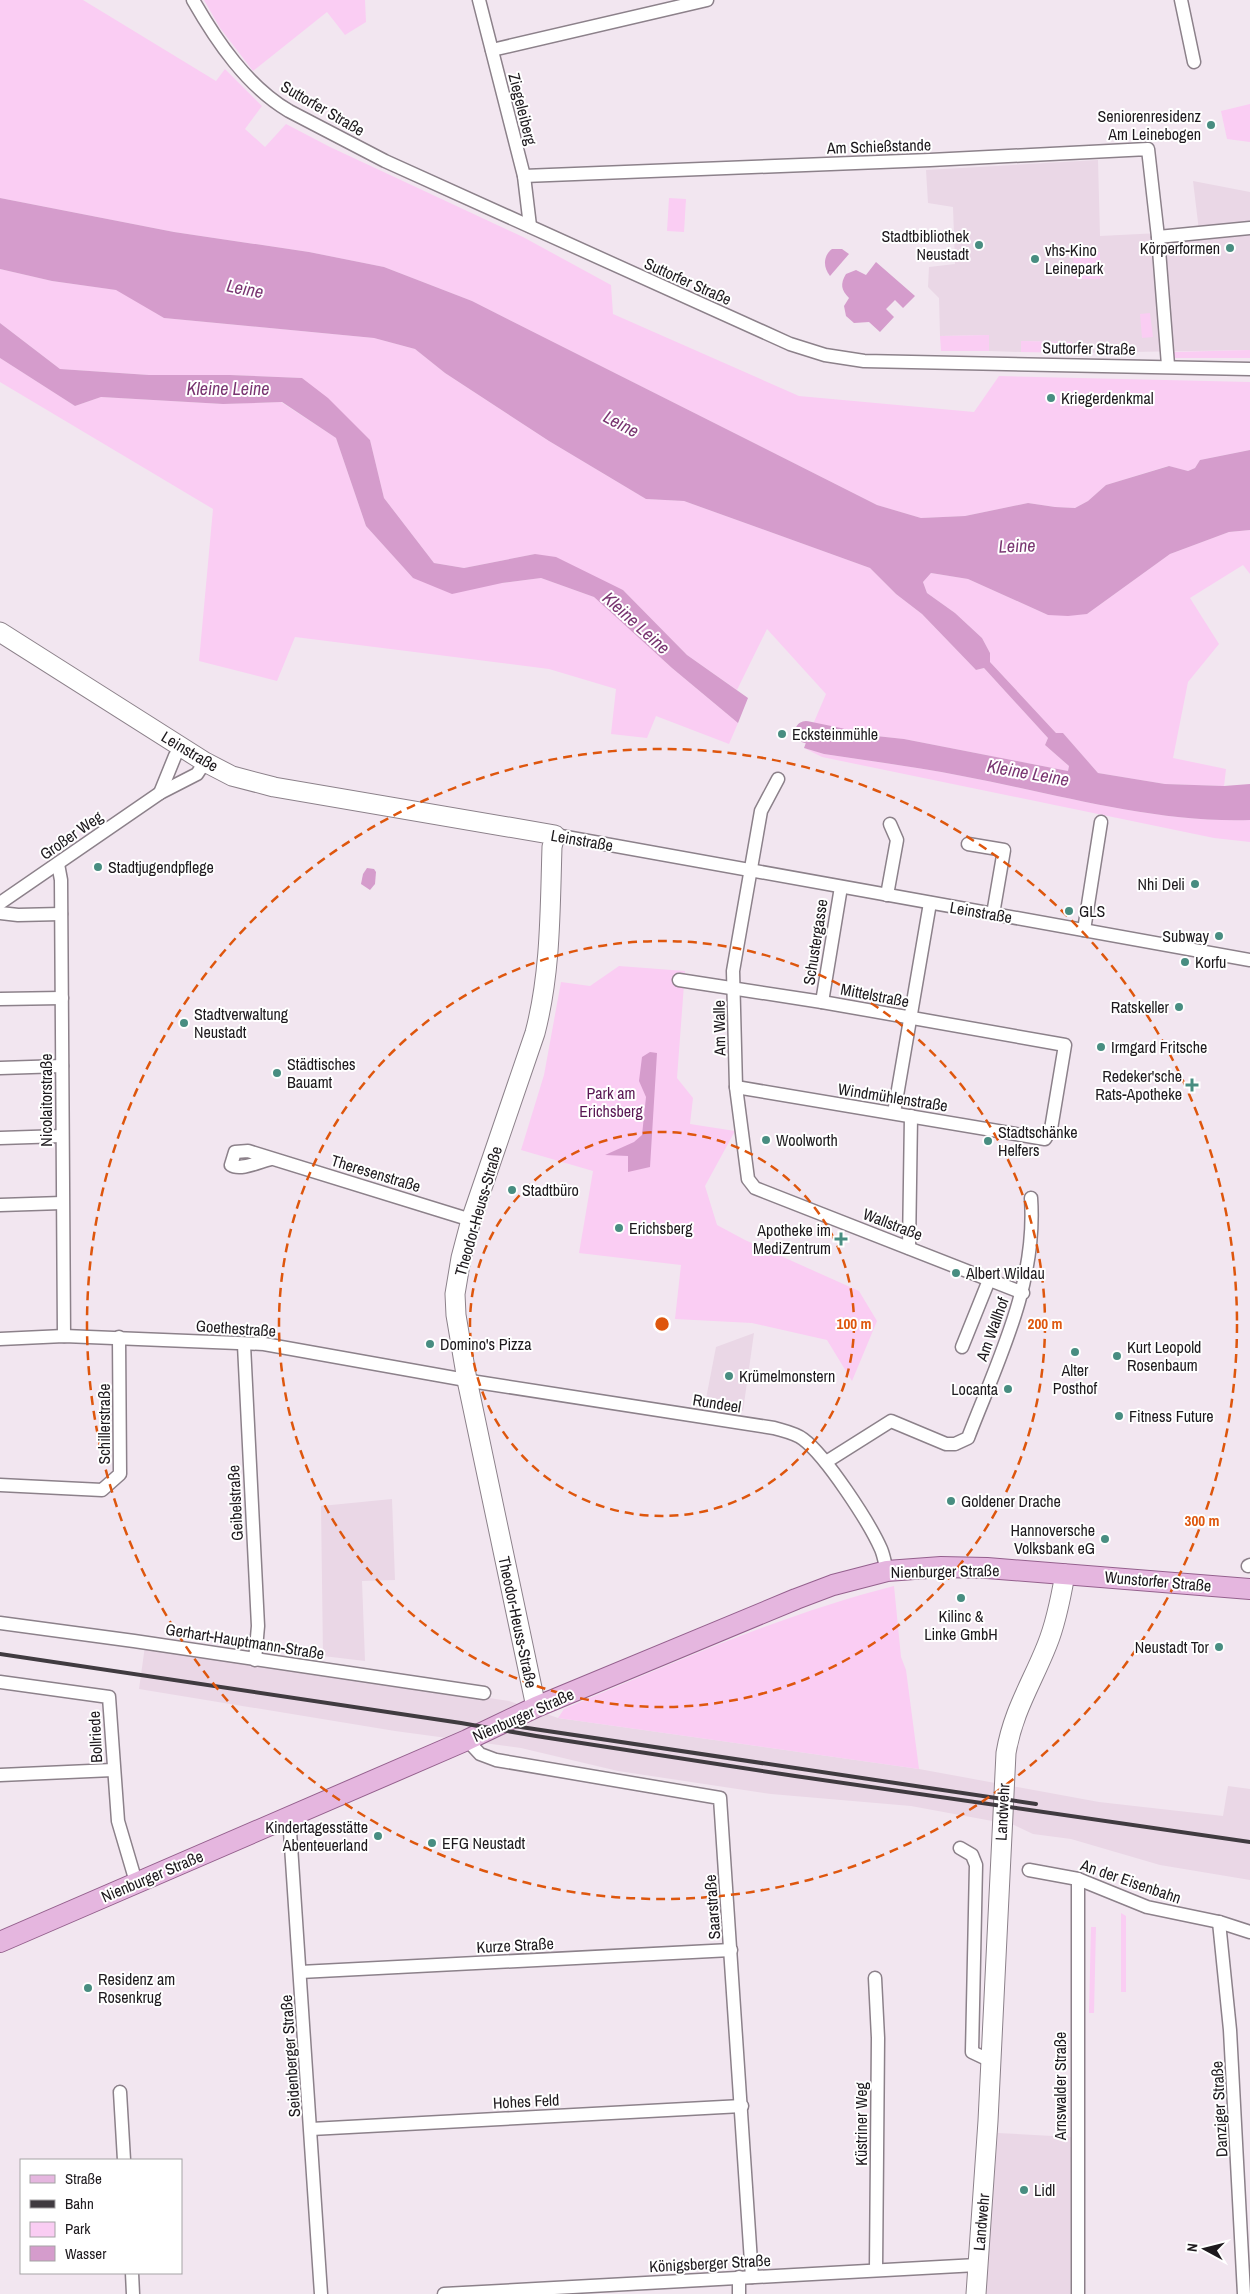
<svg xmlns="http://www.w3.org/2000/svg" width="1250" height="2294" font-family="'Archivo Narrow',sans-serif">
<rect width="100%" height="100%" fill="#f2e6f0"/>
<!-- built -->
<g fill="#ead7e6">
<path d="M1098,160L1100,236L1199,231L1193,181L1250,192V350L1071,353V342L1021,341V352L989,351V335L940,336L939,298L928,287L929,267L955,264L953,207L928,203L926,170Z"/>
<path d="M754,1333L743,1411L705,1404L716,1347Z"/>
<path d="M392,1499L395,1580L362,1581L365,1661L323,1656L321,1506Z"/>
<path d="M145,1646L509,1701L558,1718L919,1769L1099,1802L1223,1816L1228,1786L1250,1789V1880L1160,1865L1071,1839L1033,1834L1014,1825L911,1806L771,1794L618,1771L521,1748L395,1731L139,1689Z"/>
<path d="M998,2133L1071,2137L1070,2294H985Z"/>
</g>
<!-- green -->
<g fill="#facdf3">
<path d="M0,0H83L216,81L225,69L262,106L245,129L265,147L286,124L330,147L523,237L611,285L613,314L799,396L974,412L999,376L1250,382V450L1200,460L1195,468L1188,471L1168,466L1106,485L1088,501L1075,508L1055,507L1028,503L965,516L921,518L877,505L472,301L384,267L309,252L174,232L0,198Z"/>
<path d="M204,0H365L366,22L345,35L327,12L253,71L220,28Z"/>
<path d="M1250,104V142L1227,139L1221,111Z"/>
<path d="M669,198L686,199L684,232L667,231Z"/>
<path d="M1073,252H1100V279H1074Z"/>
<path d="M0,269L52,281L117,290L164,318L374,338L415,349L445,373L549,441L646,499L684,501L870,568L896,594L922,614L976,670L984,668L1048,738L1045,745L1069,766L1068,771L904,739L811,729L826,694L767,629L737,690L687,655L623,590L535,554L464,568L434,563L384,498L370,440L302,378L230,375H149L60,369L0,323Z"/>
<path d="M1150,313L1153,337L1142,338L1140,314Z"/>
<path d="M989,335V351H941L940,336Z"/>
<path d="M1021,341L1072,342L1071,353L1021,352Z"/>
<path d="M1250,350V358H1173V352Z"/>
<path d="M0,358L75,406L101,397L223,404L281,402L336,438L366,526L413,578L502,583L541,578L594,597L672,668L738,723L729,744L656,716L647,738L611,734L616,689L549,669L295,637L277,681L199,661L213,509L0,382Z"/>
<path d="M1250,530V574L1243,565L1190,598L1219,644L1188,682L1173,758L1226,769L1224,786L1165,784L1098,773L1063,733H1056L990,662V653L982,638L955,613L927,593L923,582L931,573L968,579L1048,615L1087,614L1170,554L1229,532Z"/>
<path d="M804,748L824,754C870,761 917,767 962,776C1058,794 1152,823 1250,820V842L1214,838L822,757Z"/>
<path d="M619,966L685,971L677,1078L693,1098L690,1124L735,1131L705,1186L717,1225L745,1240L859,1291L877,1321L852,1381L827,1340L752,1323L675,1319L681,1265L579,1253L593,1171L521,1150L544,1075L561,982L590,986Z"/>
<path d="M894,1586L901,1657L906,1670L919,1769L558,1718L564,1709C673,1663 780,1615 894,1586Z"/>
<path d="M1121,1913L1126,1916V1992H1121Z"/>
<path d="M1091,1927H1096L1094,2013H1089Z"/>
</g>
<!-- water -->
<g fill="#d59ccc">
<path d="M0,198L174,232L309,252L384,267L472,301L877,505L921,518L965,516L1028,503L1055,507L1075,508L1088,501L1106,485L1169,466L1188,471L1195,468L1200,460L1250,450V530L1229,532L1170,554L1087,614L1068,616L1048,615L968,579L931,573L923,582L927,593L955,613L982,638L990,653V662L1056,733H1063L1098,773L1165,784L1224,786L1250,784V820C1152,823 1058,794 962,776C917,767 870,761 824,754L804,748L811,729L904,739L1068,771L1069,766L1045,745L1048,738L984,668L976,670L922,614L896,594L870,568L684,501L646,499L549,441L445,373L415,349L374,338L164,318L116,290L52,281L0,269Z"/>
<path d="M832,249H842L849,254L830,276C823,267 823,256 832,249Z"/>
<path d="M876,262L915,296L903,308L895,300L886,309L894,317L880,332L869,322L854,323L846,316L844,306L849,298C841,290 840,284 846,274L856,270L866,275Z"/>
<path d="M0,323L60,369L149,375H230L302,378L328,398L370,440L384,498L434,563L464,568L535,554L556,557L623,590L687,655L748,698L738,723L672,668L594,597L541,578L502,583L452,594L413,578L366,526L336,438L282,402L223,404L101,397L75,406L0,358Z"/>
<path d="M367,868L374,869L376,872L375,884L370,890L361,884L363,874Z"/>
<path d="M650,1052L657,1053L650,1167L628,1172V1156L605,1155L634,1142L642,1135L646,1097L639,1081L642,1057Z"/>
</g>
<g fill="none" stroke-linecap="round" stroke-linejoin="round">
<!-- river -->
<path stroke="#d59ccc" stroke-width="22" d="M806,732L840,739"/>
<!-- street casing -->
<g stroke="#8c818a" stroke-width="15">
<g id="street">
<path d="M193,0C217,42 247,86 289,111L385,161L790,344L825,355L864,361L1250,369"/>
<path d="M479,0L524,176L530,226"/>
<path d="M1181,0L1194,62"/>
<path d="M492,50L707,0"/>
<path d="M524,176L930,160L1148,149L1158,237"/>
<path d="M1168,365L1158,237L1250,228"/>
<path d="M778,779L761,811L733,971L736,1087L748,1179L755,1188L1023,1293"/>
<path d="M160,793L175,756L181,747"/>
<path d="M555,835L1250,960"/>
<path d="M968,844L1004,850L993,914"/>
<path d="M58,864L61,880L64,1336"/>
<path d="M887,895L897,840L890,824"/>
<path d="M0,903L160,793L197,774L205,762"/>
<path d="M0,913L18,915L61,914"/>
<path d="M1084,930L1101,822"/>
<path d="M679,980L822,1002L1065,1045L1051,1129L1045,1139L736,1087"/>
<path d="M0,999L62,998"/>
<path d="M822,1002L841,887"/>
<path d="M0,1068L62,1066"/>
<path d="M894,1113L930,903"/>
<path d="M0,1138L62,1136"/>
<path d="M271,1159C259,1162 240,1171 231,1165L235,1152L248,1151L471,1220"/>
<path d="M0,1205L62,1203"/>
<path d="M909,1248L911,1116"/>
<path d="M0,1339L64,1336L264,1344L477,1382L774,1428C784,1431 795,1433 803,1439C826,1456 869,1522 881,1549C884,1556 885,1564 887,1571"/>
<path d="M244,1345L258,1626L255,1660"/>
<path d="M962,1347L989,1280"/>
<path d="M826,1462L891,1421L946,1444H955L968,1438C998,1360 1037,1284 1031,1198"/>
<path d="M0,1485L102,1490L120,1474L119,1337"/>
<path d="M1248,1566L1250,1565"/>
<path d="M0,1623L134,1641L484,1693"/>
<path d="M0,1682L109,1697L118,1821L136,1882"/>
<path d="M467,1740L480,1754L496,1760L720,1798L752,2277"/>
<path d="M0,1775L113,1770"/>
<path d="M289,1816L321,2294"/>
<path d="M960,1848L972,1855L976,1865L972,2052L991,2061"/>
<path d="M1029,1870L1078,1879L1147,1907L1219,1922L1250,1932"/>
<path d="M1078,1879V2294"/>
<path d="M1219,1922L1230,2030L1244,2294"/>
<path d="M300,1972L731,1950"/>
<path d="M875,1978L878,2038L876,2269"/>
<path d="M120,2092L124,2160"/>
<path d="M311,2129L742,2106"/>
<path d="M132,2273L133,2294"/>
<path d="M739,2277V2294"/>
<path d="M444,2294L977,2265"/>
</g>
</g>
<!-- secondary casing -->
<g stroke="#8c818a" stroke-width="21">
<g id="secondary">
<path d="M0,632L205,762L232,776L274,787L555,835L552,847C550,909 551,972 535,1033L471,1220L461,1258L455,1294L456,1315L467,1380L536,1707"/>
<path d="M976,2294L988,2121L1006,1753C1013,1711 1032,1683 1047,1645C1056,1623 1061,1597 1065,1574"/>
</g>
</g>
<!-- primary casing -->
<g stroke="#94608d" stroke-width="22">
<path id="primary" d="M0,1942L467,1740L536,1707L796,1599L833,1585L887,1571L941,1567L987,1568L1250,1589"/>
</g>
<!-- street -->
<use href="#street" stroke="#fff" stroke-width="12"/>
<!-- secondary -->
<use href="#secondary" stroke="#fff" stroke-width="19"/>
<!-- primary -->
<use href="#primary" stroke="#e5b6df" stroke-width="20"/>
<!-- rail -->
<g stroke="#403b40" stroke-width="4">
<path d="M0,1654L461,1723L536,1736L795,1776L1250,1842"/>
<path d="M514,1726L1036,1804"/>
</g>
</g>
<!-- distance rings -->
<g fill="none" stroke="#de560d" stroke-width="2.5" stroke-dasharray="9 6">
<circle cx="662" cy="1324" r="192"/>
<circle cx="662" cy="1324" r="383"/>
<circle cx="662" cy="1324" r="575"/>
</g>
<!-- markers -->
<g fill="#488d81" stroke="#fff" stroke-width="2">
<circle cx="1211" cy="125" r="5"/>
<circle cx="979" cy="245" r="5"/>
<circle cx="1230" cy="248" r="5"/>
<circle cx="1035" cy="259" r="5"/>
<circle cx="1051" cy="398" r="5"/>
<circle cx="782" cy="734" r="5"/>
<circle cx="98" cy="867" r="5"/>
<circle cx="1195" cy="884" r="5"/>
<circle cx="1069" cy="911" r="5"/>
<circle cx="1219" cy="936" r="5"/>
<circle cx="1185" cy="962" r="5"/>
<circle cx="1179" cy="1007" r="5"/>
<circle cx="184" cy="1023" r="5"/>
<circle cx="1101" cy="1047" r="5"/>
<circle cx="277" cy="1073" r="5"/>
<path d="M1189.5 1077.5h5v5h5v5h-5v5h-5v-5h-5v-5h5z"/>
<circle cx="766" cy="1140" r="5"/>
<circle cx="988" cy="1141" r="5"/>
<circle cx="512" cy="1190" r="5"/>
<circle cx="619" cy="1228" r="5"/>
<path d="M838.5 1231.5h5v5h5v5h-5v5h-5v-5h-5v-5h5z"/>
<circle cx="956" cy="1273" r="5"/>
<circle cx="430" cy="1344" r="5"/>
<circle cx="1075" cy="1352" r="5"/>
<circle cx="1117" cy="1356" r="5"/>
<circle cx="729" cy="1376" r="5"/>
<circle cx="1008" cy="1389" r="5"/>
<circle cx="1119" cy="1416" r="5"/>
<circle cx="951" cy="1501" r="5"/>
<circle cx="1105" cy="1539" r="5"/>
<circle cx="961" cy="1598" r="5"/>
<circle cx="1219" cy="1647" r="5"/>
<circle cx="378" cy="1836" r="5"/>
<circle cx="432" cy="1843" r="5"/>
<circle cx="88" cy="1988" r="5"/>
<circle cx="1024" cy="2190" r="5"/>
</g>
<g text-anchor="middle" stroke-width="4" stroke-linejoin="round" paint-order="stroke">
<!-- street labels -->
<g font-size="16" fill="#1d191d" stroke="#fff">
<text transform="translate(323 108) rotate(30)" y="6">Suttorfer Straße</text>
<text transform="translate(523 109) rotate(76)" y="6">Ziegeleiberg</text>
<text transform="translate(879 146) rotate(-2)" y="6">Am Schießstande</text>
<text transform="translate(688 281) rotate(24)" y="6">Suttorfer Straße</text>
<text transform="translate(1089 348) rotate(1)" y="6">Suttorfer Straße</text>
<text transform="translate(190 751) rotate(31)" y="6">Leinstraße</text>
<text transform="translate(71 835) rotate(-35)" y="6">Großer Weg</text>
<text transform="translate(582 840) rotate(10)" y="6">Leinstraße</text>
<text transform="translate(981 912) rotate(10)" y="6">Leinstraße</text>
<text transform="translate(815 942) rotate(-81)" y="6">Schustergasse</text>
<text transform="translate(875 995) rotate(11)" y="6">Mittelstraße</text>
<text transform="translate(719 1028) rotate(-91)" y="6">Am Walle</text>
<text transform="translate(893 1097) rotate(9)" y="6">Windmühlenstraße</text>
<text transform="translate(46 1100) rotate(-90)" y="6">Nicolaitorstraße</text>
<text transform="translate(376 1173) rotate(17)" y="6">Theresenstraße</text>
<text transform="translate(478 1211) rotate(-74)" y="6">Theodor-Heuss-Straße</text>
<text transform="translate(893 1224) rotate(21)" y="6">Wallstraße</text>
<text transform="translate(236 1328) rotate(4)" y="6">Goethestraße</text>
<text transform="translate(992 1329) rotate(-70)" y="6">Am Wallhof</text>
<text transform="translate(717 1403) rotate(9)" y="6">Rundeel</text>
<text transform="translate(104 1424) rotate(-90)" y="6">Schillerstraße</text>
<text transform="translate(235 1503) rotate(-93)" y="6">Geibelstraße</text>
<text transform="translate(945 1571) rotate(-1)" y="6">Nienburger Straße</text>
<text transform="translate(1158 1581) rotate(5)" y="6">Wunstorfer Straße</text>
<text transform="translate(518 1622) rotate(78)" y="6">Theodor-Heuss-Straße</text>
<text transform="translate(245 1641) rotate(9)" y="6">Gerhart-Hauptmann-Straße</text>
<text transform="translate(523 1715) rotate(-24)" y="6">Nienburger Straße</text>
<text transform="translate(95 1737) rotate(-93)" y="6">Bollriede</text>
<text transform="translate(1002 1812) rotate(-87)" y="6">Landwehr</text>
<text transform="translate(152 1876) rotate(-23)" y="6">Nienburger Straße</text>
<text transform="translate(1131 1881) rotate(19)" y="6">An der Eisenbahn</text>
<text transform="translate(712 1907) rotate(-94)" y="6">Saarstraße</text>
<text transform="translate(515 1945) rotate(-3)" y="6">Kurze Straße</text>
<text transform="translate(290 2056) rotate(-94)" y="6">Seidenberger Straße</text>
<text transform="translate(1060 2086) rotate(-90)" y="6">Arnswalder Straße</text>
<text transform="translate(526 2101) rotate(-3)" y="6">Hohes Feld</text>
<text transform="translate(1219 2109) rotate(-93)" y="6">Danziger Straße</text>
<text transform="translate(861 2124) rotate(-90)" y="6">Küstriner Weg</text>
<text transform="translate(981 2222) rotate(-85)" y="6">Landwehr</text>
<text transform="translate(710 2263) rotate(-3)" y="6">Königsberger Straße</text>
</g>
<!-- poi labels -->
<g font-size="16" fill="#1d191d" stroke="#fff" text-anchor="start">
<text x="1201" y="122" text-anchor="end">Seniorenresidenz<tspan x="1201" dy="18">Am Leinebogen</tspan></text>
<text x="969" y="242" text-anchor="end">Stadtbibliothek<tspan x="969" dy="18">Neustadt</tspan></text>
<text x="1220" y="254" text-anchor="end">Körperformen</text>
<text x="1045" y="256">vhs-Kino<tspan x="1045" dy="18">Leinepark</tspan></text>
<text x="1061" y="404">Kriegerdenkmal</text>
<text x="792" y="740">Ecksteinmühle</text>
<text x="108" y="873">Stadtjugendpflege</text>
<text x="1185" y="890" text-anchor="end">Nhi Deli</text>
<text x="1079" y="917">GLS</text>
<text x="1209" y="942" text-anchor="end">Subway</text>
<text x="1195" y="968">Korfu</text>
<text x="1169" y="1013" text-anchor="end">Ratskeller</text>
<text x="194" y="1020">Stadtverwaltung<tspan x="194" dy="18">Neustadt</tspan></text>
<text x="1111" y="1053">Irmgard Fritsche</text>
<text x="287" y="1070">Städtisches<tspan x="287" dy="18">Bauamt</tspan></text>
<text x="1182" y="1082" text-anchor="end">Redeker'sche<tspan x="1182" dy="18">Rats-Apotheke</tspan></text>
<text x="998" y="1138">Stadtschänke<tspan x="998" dy="18">Helfers</tspan></text>
<text x="776" y="1146">Woolworth</text>
<text x="522" y="1196">Stadtbüro</text>
<text x="629" y="1234">Erichsberg</text>
<text x="831" y="1236" text-anchor="end">Apotheke im<tspan x="831" dy="18">MediZentrum</tspan></text>
<text x="966" y="1279">Albert Wildau</text>
<text x="440" y="1350">Domino's Pizza</text>
<text x="1127" y="1353">Kurt Leopold<tspan x="1127" dy="18">Rosenbaum</tspan></text>
<text x="1075" y="1376" text-anchor="middle">Alter<tspan x="1075" dy="18">Posthof</tspan></text>
<text x="739" y="1382">Krümelmonstern</text>
<text x="998" y="1395" text-anchor="end">Locanta</text>
<text x="1129" y="1422">Fitness Future</text>
<text x="961" y="1507">Goldener Drache</text>
<text x="1095" y="1536" text-anchor="end">Hannoversche<tspan x="1095" dy="18">Volksbank eG</tspan></text>
<text x="961" y="1622" text-anchor="middle">Kilinc &amp;<tspan x="961" dy="18">Linke GmbH</tspan></text>
<text x="1209" y="1653" text-anchor="end">Neustadt Tor</text>
<text x="368" y="1833" text-anchor="end">Kindertagesstätte<tspan x="368" dy="18">Abenteuerland</tspan></text>
<text x="442" y="1849">EFG Neustadt</text>
<text x="98" y="1985">Residenz am<tspan x="98" dy="18">Rosenkrug</tspan></text>
<text x="1034" y="2196">Lidl</text>
</g>
<!-- park labels -->
<g font-size="16" fill="#591653" stroke="#fff">
<text x="611" y="1099">Park am<tspan x="611" dy="18">Erichsberg</tspan></text>
</g>
<!-- water labels -->
<g font-size="18" font-style="italic" fill="#793571" stroke="#fff">
<text transform="translate(245 289) rotate(11)" y="6">Leine</text>
<text x="228" y="395">Kleine Leine</text>
<text transform="translate(621 424) rotate(28)" y="6">Leine</text>
<text transform="translate(1017 546) rotate(-2)" y="6">Leine</text>
<text transform="translate(636 623) rotate(42)" y="6">Kleine Leine</text>
<text transform="translate(1028 773) rotate(10)" y="6">Kleine Leine</text>
</g>
</g>
<circle cx="662" cy="1324" r="8" fill="#de560d" stroke="#fff" stroke-width="2.5"/>
<g font-size="15" text-anchor="middle" font-weight="bold" fill="#de560d" stroke="#fff" stroke-width="4" stroke-linejoin="round" paint-order="stroke">
<text x="854" y="1329">100 m</text>
<text x="1045" y="1329">200 m</text>
<text x="1202" y="1526">300 m</text>
</g>
<!-- legend -->
<rect x="20" y="2159" width="162" height="115" fill="#ffffff" stroke="#a5a3a5"/>
<rect x="30" y="2175" width="25" height="8" fill="#e5b6df" stroke="#a5a3a5"/>
<text x="65" y="2184" font-size="15" fill="#1d191d">Straße</text>
<rect x="30" y="2200" width="25" height="8" fill="#403b40" stroke="#a5a3a5"/>
<text x="65" y="2209" font-size="15" fill="#1d191d">Bahn</text>
<rect x="30" y="2222" width="25" height="15" fill="#facdf3" stroke="#a5a3a5"/>
<text x="65" y="2234" font-size="15" fill="#1d191d">Park</text>
<rect x="30" y="2246" width="25" height="15" fill="#d59ccc" stroke="#a5a3a5"/>
<text x="65" y="2259" font-size="15" fill="#1d191d">Wasser</text>
<!-- north arrow -->
<g transform="translate(1205 2249) rotate(277)" stroke="#ffffff" stroke-width="4" paint-order="stroke">
<path d="M0-4L9 19L0 12L-9 19Z" fill="#1d191d"/>
<text y="-8" font-size="14" font-weight="bold" text-anchor="middle" fill="#1d191d">N</text>
</g>
</svg>
